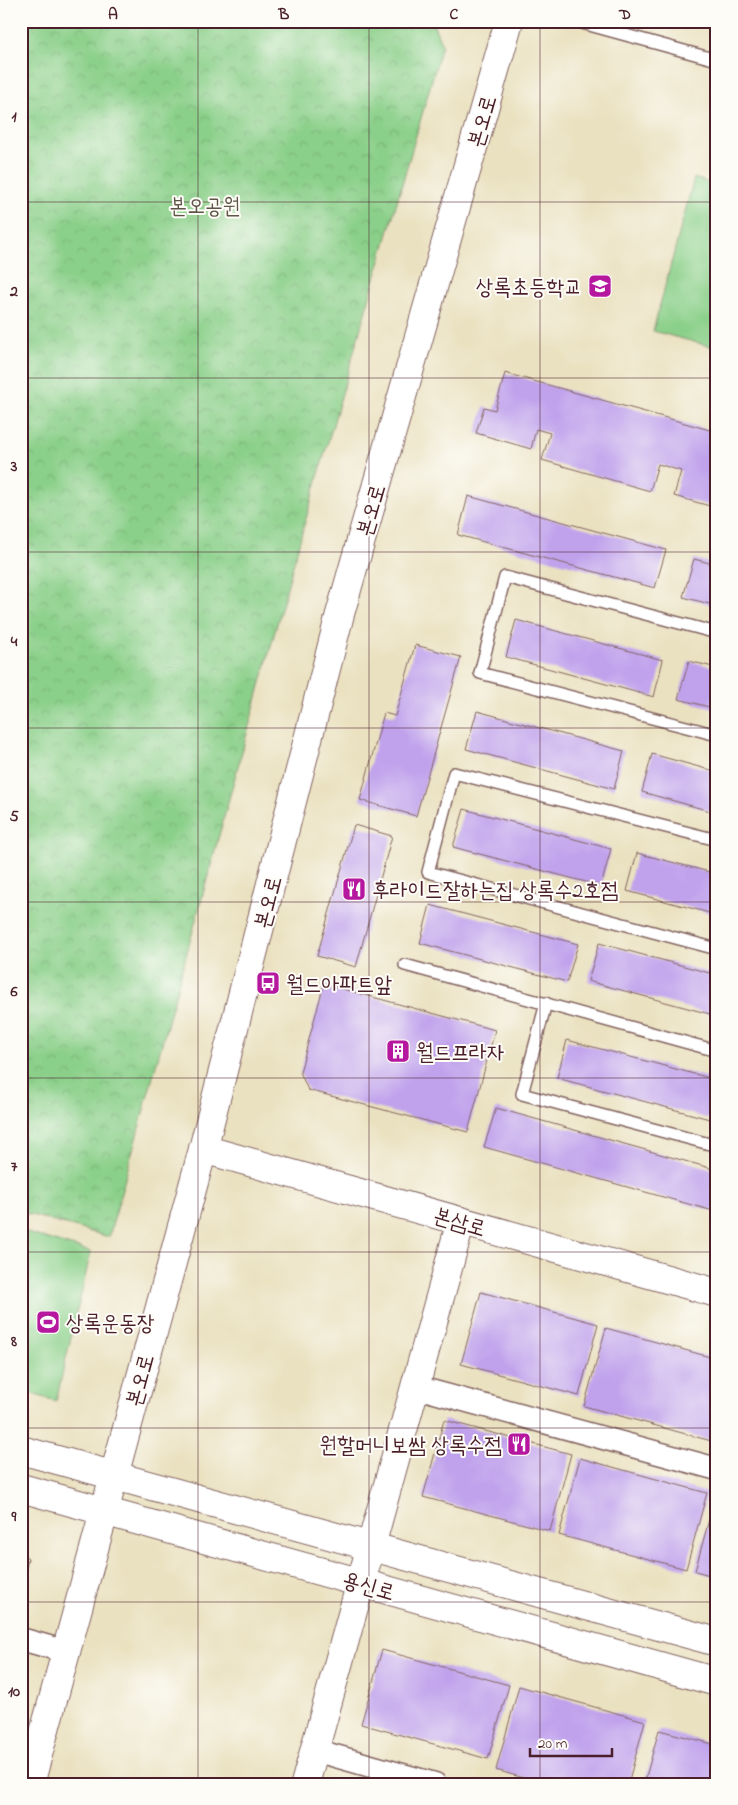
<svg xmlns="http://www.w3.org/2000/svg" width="738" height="1805" font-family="'Indie Flower','Poor Story',sans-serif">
<defs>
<pattern id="park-crowns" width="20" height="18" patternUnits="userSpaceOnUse" patternTransform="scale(1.25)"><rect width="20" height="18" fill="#8bd08a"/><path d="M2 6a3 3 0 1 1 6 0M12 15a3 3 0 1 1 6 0" fill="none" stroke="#79b277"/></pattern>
</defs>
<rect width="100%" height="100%" fill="#fdfcf7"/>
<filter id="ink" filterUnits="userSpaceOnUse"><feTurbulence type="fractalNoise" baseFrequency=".02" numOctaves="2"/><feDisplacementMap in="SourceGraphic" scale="10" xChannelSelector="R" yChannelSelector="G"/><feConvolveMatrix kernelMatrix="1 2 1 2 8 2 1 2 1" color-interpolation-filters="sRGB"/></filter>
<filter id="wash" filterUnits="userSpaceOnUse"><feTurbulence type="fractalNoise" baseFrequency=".0096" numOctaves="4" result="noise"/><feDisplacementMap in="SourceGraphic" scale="20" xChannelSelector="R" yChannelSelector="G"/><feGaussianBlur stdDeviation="1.12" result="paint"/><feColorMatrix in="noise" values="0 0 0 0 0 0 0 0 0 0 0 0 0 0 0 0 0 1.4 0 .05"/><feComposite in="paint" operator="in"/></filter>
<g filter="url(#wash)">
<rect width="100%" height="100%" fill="#eae1c0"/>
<!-- park -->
<path fill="url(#park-crowns)" stroke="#6a785a" d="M21,21H432L442,45L303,529L109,1237L21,1212Z"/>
<!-- pitch -->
<g fill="#8bd08a" stroke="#6a785a">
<path d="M694,178L717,185V348L653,331Z"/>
<path d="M21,1231L91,1252L56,1401L21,1391Z"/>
</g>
<g id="blocks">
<!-- building -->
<g fill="#c0a2ec">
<path d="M505,373L717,432V508L674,496L681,471L658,464L650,491L542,460L550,433L536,429L531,449L476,433L484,407L495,410Z"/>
<path d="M468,496L666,550L655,588L458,535Z"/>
<path d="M694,559L717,565V606L683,597Z"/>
<path d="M516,620L663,660L654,697L506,657Z"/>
<path d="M415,645L461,657L416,816L360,800L384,713L395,716Z"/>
<path d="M689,661L717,668V709L678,699Z"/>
<path d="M477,711L624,751L614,789L466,749Z"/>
<path d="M652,754L717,772V813L642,792Z"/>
<path d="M464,809L611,849L601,886L453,847Z"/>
<path d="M354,825L392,836L356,967L317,956Z"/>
<path d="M637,853L717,874V915L627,891Z"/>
<path d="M430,905L578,944L567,982L420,943Z"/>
<path d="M599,943L717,975V1016L588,981Z"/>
<path d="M324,984L495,1030L468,1132L308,1090L300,1072Z"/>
<path d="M567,1040L717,1080V1121L557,1078Z"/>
<path d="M496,1108L717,1170V1212L484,1147Z"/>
<path d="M481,1292L598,1324L579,1396L461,1364Z"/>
<path d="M606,1328L717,1359V1434L715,1442L584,1406Z"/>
<path d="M444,1420L571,1454L550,1531L423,1497Z"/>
<path d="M580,1458L707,1493L686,1569L559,1535Z"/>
<path d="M716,1494H717V1577L695,1571Z"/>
<path d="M21,1553L28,1558L22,1589H21Z"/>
<path d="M382,1650L509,1685L488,1759L361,1724Z"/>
<path d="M519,1686L645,1721L628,1784H544L496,1770Z"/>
<path d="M659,1730L717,1745V1784H644Z"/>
</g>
</g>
</g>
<g filter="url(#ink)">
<use href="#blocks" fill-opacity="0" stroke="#82635f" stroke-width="1"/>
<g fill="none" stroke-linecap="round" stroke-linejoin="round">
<!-- lane casing -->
<g stroke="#82635f" stroke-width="14">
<g id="lane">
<path d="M582,21V23L717,60"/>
<path d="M717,633L505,577L480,673L717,735"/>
<path d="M717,840L454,773L428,872L717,949"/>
<path d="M405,965L717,1051"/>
<path d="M546,1003L522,1094L717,1146"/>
</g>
</g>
<!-- street casing -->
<g stroke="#82635f" stroke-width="25">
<g id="street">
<path d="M416,1387L717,1469"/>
<path d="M21,1639L67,1652"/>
<path d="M314,1750L435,1784"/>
</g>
</g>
<!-- secondary casing -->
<g stroke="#82635f" stroke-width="30">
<g id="secondary">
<path d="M203,1149L717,1293"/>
<path d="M21,1450L717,1642"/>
<path d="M21,1488L717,1682"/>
<path d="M30,1784L203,1149L340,614L509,21"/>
<path d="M305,1784L461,1221"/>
</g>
</g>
<!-- lane -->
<use href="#lane" stroke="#fff" stroke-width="11"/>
<!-- street -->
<use href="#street" stroke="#fff" stroke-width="22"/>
<!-- secondary -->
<use href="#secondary" stroke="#fff" stroke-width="28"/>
</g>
</g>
<!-- grid -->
<path fill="none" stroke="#4a1f2b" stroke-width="1" stroke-opacity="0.55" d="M198,21V1784M369,21V1784M540,21V1784M21,202H717M21,378H717M21,552H717M21,728H717M21,902H717M21,1078H717M21,1252H717M21,1428H717M21,1602H717"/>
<!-- icons -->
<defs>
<g id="school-square" transform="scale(1.25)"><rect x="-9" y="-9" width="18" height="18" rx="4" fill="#b5179e" stroke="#fdfcf7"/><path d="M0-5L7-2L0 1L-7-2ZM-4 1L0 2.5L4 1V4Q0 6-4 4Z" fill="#fff"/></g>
<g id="restaurant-square" transform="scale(1.25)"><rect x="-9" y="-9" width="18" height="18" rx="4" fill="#b5179e" stroke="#fdfcf7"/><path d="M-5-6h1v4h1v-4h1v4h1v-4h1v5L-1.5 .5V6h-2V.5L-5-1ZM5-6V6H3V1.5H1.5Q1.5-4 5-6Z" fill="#fff"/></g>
<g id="bus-square" transform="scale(1.25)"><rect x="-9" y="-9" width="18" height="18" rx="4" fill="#b5179e" stroke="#fdfcf7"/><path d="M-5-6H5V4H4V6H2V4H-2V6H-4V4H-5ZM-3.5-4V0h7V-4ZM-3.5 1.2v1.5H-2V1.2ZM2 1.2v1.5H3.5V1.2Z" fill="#fff"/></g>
<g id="building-square" transform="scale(1.25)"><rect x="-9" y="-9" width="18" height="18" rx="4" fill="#b5179e" stroke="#fdfcf7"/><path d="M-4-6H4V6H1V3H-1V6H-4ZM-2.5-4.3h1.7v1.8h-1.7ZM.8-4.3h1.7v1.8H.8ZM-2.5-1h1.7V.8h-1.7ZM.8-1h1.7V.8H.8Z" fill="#fff"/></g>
<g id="stadium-square" transform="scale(1.25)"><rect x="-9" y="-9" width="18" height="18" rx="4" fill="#b5179e" stroke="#fdfcf7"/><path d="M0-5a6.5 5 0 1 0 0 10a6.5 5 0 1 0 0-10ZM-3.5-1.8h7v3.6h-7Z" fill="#fff"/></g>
</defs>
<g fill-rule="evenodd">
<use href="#school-square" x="600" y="286"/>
<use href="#restaurant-square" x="354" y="889"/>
<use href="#bus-square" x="268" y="983"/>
<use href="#building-square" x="398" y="1051"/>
<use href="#stadium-square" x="48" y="1322"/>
<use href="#restaurant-square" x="519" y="1444"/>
</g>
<g text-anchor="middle" stroke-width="4" stroke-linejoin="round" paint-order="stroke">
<!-- street labels -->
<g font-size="22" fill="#4a1f2b" stroke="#fdfcf7">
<text transform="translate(481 121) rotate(-74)" y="8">본오로</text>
<text transform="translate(370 510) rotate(-74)" y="8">본오로</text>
<text transform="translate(267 902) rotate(-76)" y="8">본오로</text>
<text transform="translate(460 1221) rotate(16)" y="8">본삼로</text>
<text transform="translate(139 1380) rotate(-75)" y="8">본오로</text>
<text transform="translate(369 1585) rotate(16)" y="8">용신로</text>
</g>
<!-- park labels -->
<g font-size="22" fill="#5e5448" stroke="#fdfcf7">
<text x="205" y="213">본오공원</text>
</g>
<!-- poi labels -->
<g font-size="22" fill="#4a1f2b" stroke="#fdfcf7" text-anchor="start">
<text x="582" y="294" text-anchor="end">상록초등학교</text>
<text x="372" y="897">후라이드잘하는집 상록수2호점</text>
<text x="286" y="991">월드아파트앞</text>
<text x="416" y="1059">월드프라자</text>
<text x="66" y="1330">상록운동장</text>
<text x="502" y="1452" text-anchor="end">원할머니보쌈 상록수점</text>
</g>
</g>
<!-- margin -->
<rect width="738" height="1805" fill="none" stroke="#fdfcf7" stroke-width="55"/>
<!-- scale -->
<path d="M530 1748v8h82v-8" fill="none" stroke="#4a1f2b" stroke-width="2.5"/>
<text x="538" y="1748" font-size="15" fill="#4a1f2b" stroke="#fdfcf7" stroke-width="4" paint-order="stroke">20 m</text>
<rect x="28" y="28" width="682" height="1750" fill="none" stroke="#4a1f2b" stroke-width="2"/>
<g font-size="16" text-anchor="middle" font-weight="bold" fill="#4a1f2b">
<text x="113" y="19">A</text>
<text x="284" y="19">B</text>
<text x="454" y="19">C</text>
<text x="625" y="19">D</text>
<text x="14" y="121">1</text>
<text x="14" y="296">2</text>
<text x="14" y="471">3</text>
<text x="14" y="646">4</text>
<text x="14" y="821">5</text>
<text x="14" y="996">6</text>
<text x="14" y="1171">7</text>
<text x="14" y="1346">8</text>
<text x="14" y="1521">9</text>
<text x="14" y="1696">10</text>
</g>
</svg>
